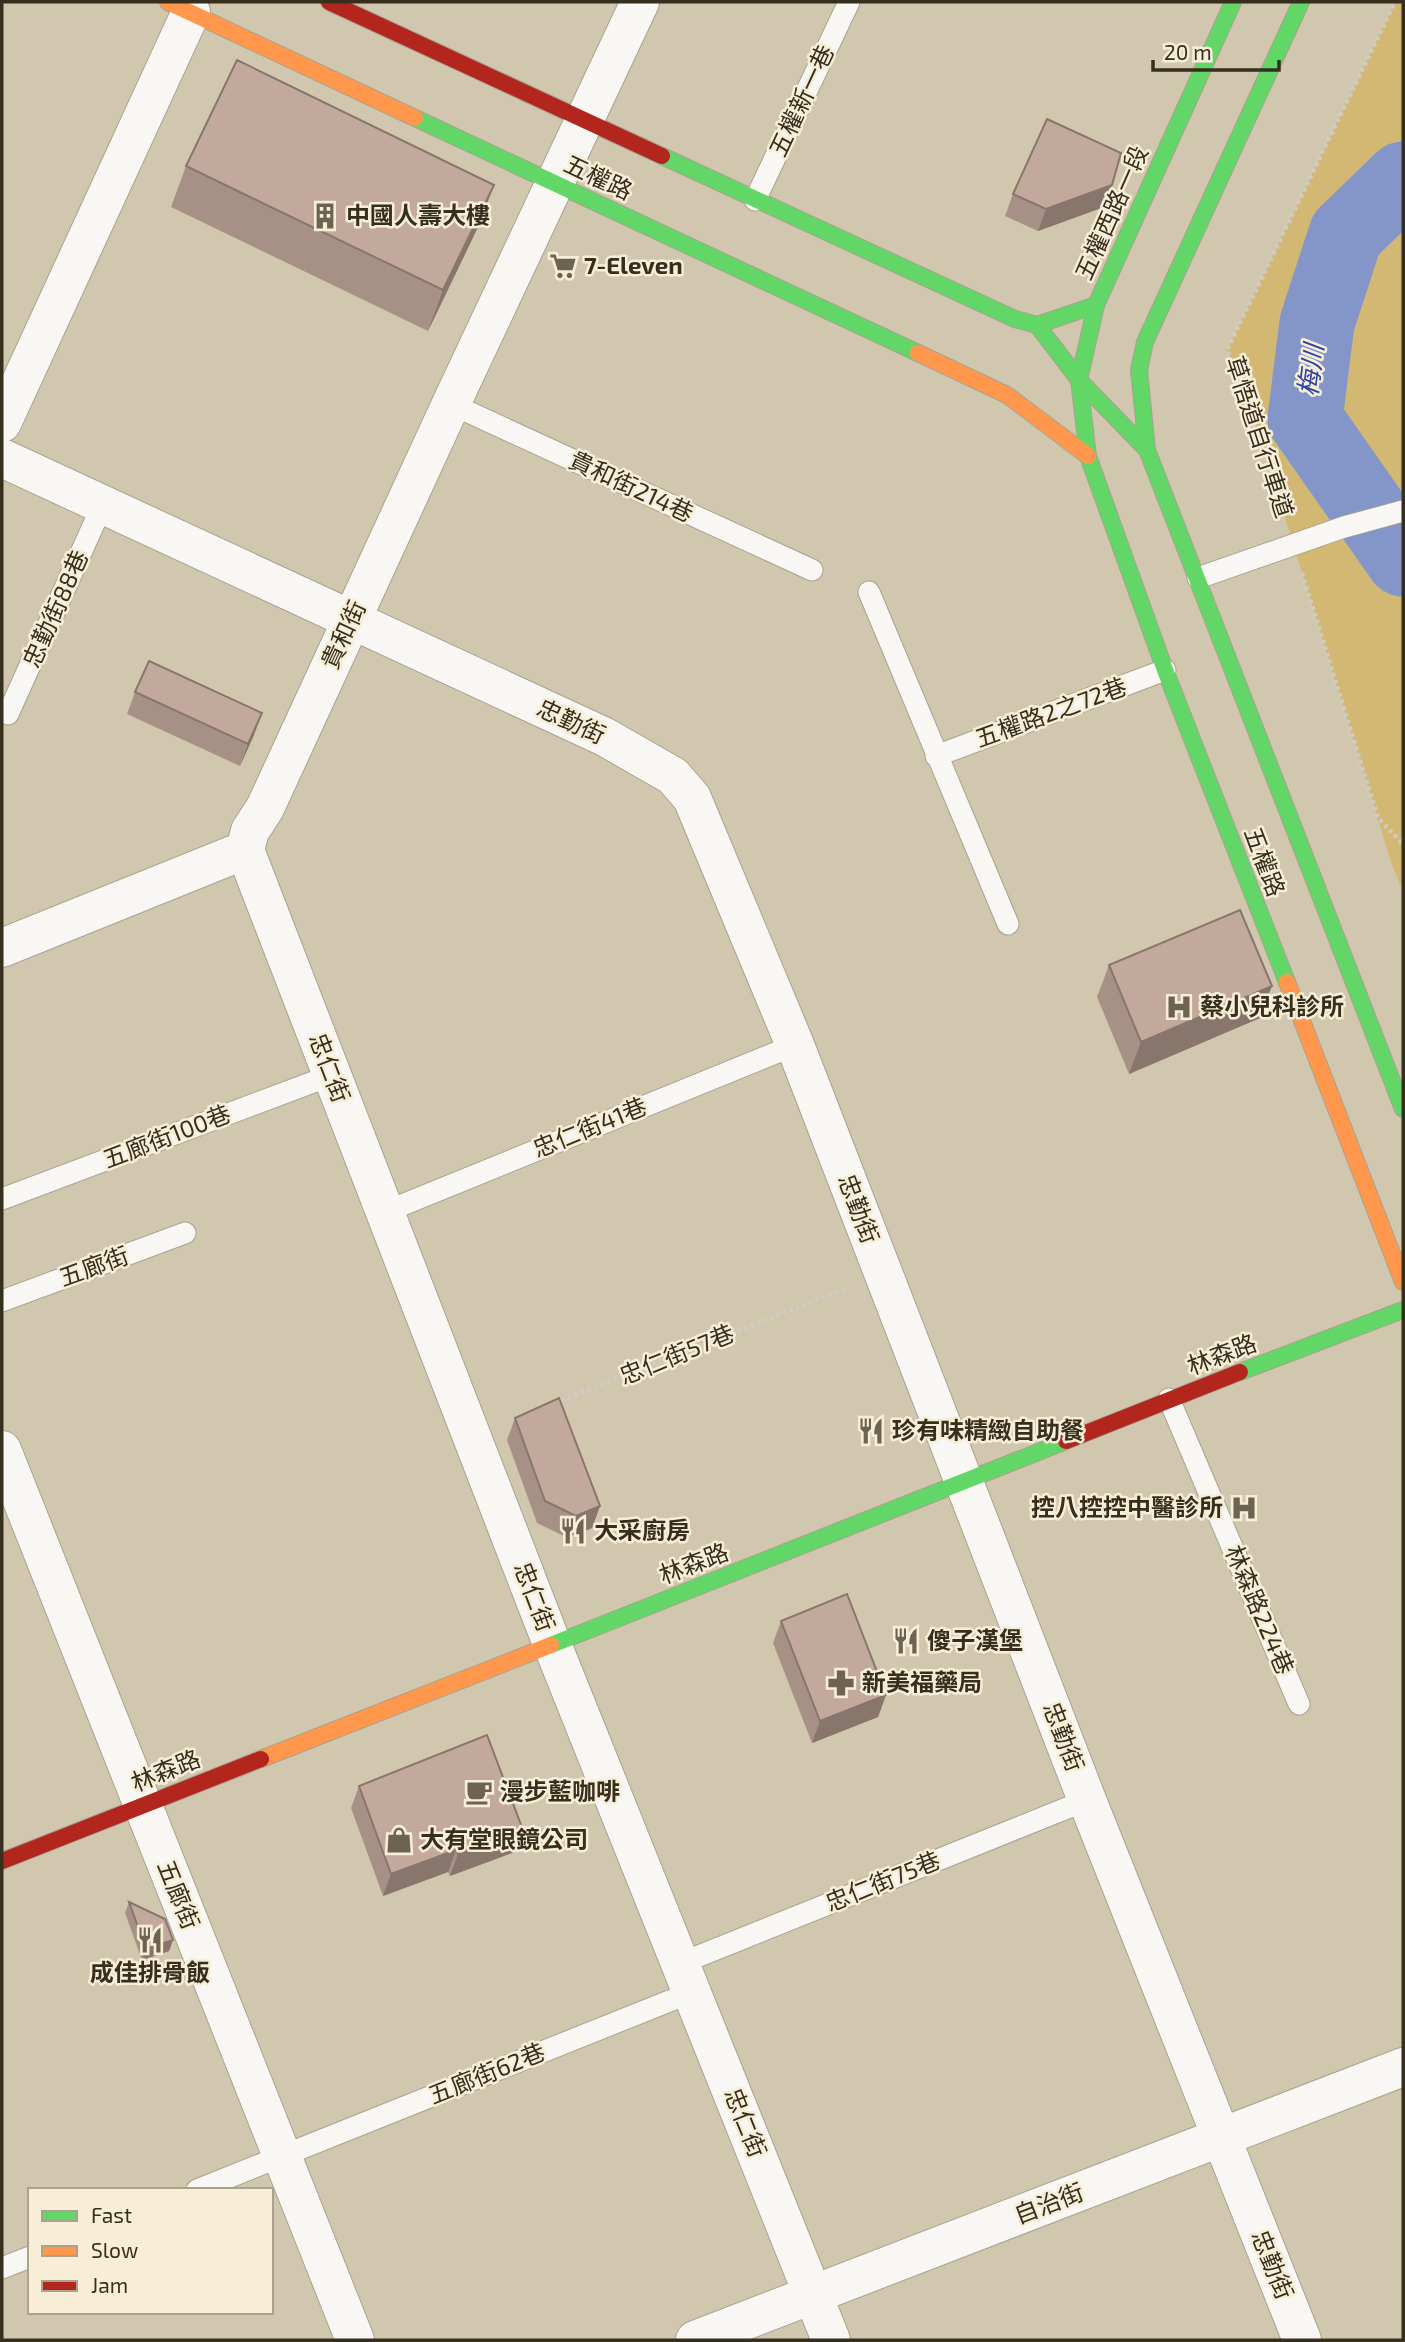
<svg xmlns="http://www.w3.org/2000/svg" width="1405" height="2342" font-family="'Exo 2','Noto Sans TC',sans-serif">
<rect width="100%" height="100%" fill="#d1c7af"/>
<!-- green -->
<path fill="#d3b873" d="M1395,2H1403V892L1391,862L1286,521L1227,350Z"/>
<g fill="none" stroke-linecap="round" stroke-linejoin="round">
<!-- river -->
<path stroke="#8395c9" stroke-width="75" d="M1403,179L1346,234L1317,323L1305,419L1403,559"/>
<!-- lane casing -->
<g stroke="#a9a28f" stroke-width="23">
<g id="lane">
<path d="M755,200L849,2"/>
<path d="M451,404L812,570"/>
<path d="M1198,578L1344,527L1403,511"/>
<path d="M869,592L1008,924"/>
<path d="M8,714L103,504"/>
<path d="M936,756L1165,670"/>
<path d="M2,1199L332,1075"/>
<path d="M385,1212L795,1045"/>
<path d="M2,1301L185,1233"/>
<path d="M1169,1399L1299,1704"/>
<path d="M679,1964L1087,1800"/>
<path d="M197,2190L692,1992"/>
<path d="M2,2268L30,2257"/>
</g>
</g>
<!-- street casing -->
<g stroke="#a9a28f" stroke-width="40">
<g id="street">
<path d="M2,423L191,12"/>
<path d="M2,458L605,737L673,776L692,798L795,1045L1087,1800L1302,2340"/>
<path d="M245,850L552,1644L831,2340"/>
<path d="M2,948L245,850L250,831L265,808L451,404L640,2"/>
<path d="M2,1450L355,2340"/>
<path d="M695,2340L1403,2067"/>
</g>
</g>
<!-- fast casing -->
<g stroke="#a9a28f" stroke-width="18">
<g id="fast">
<path d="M415,118L918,353"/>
<path d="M662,156L1015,319L1037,325L1096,305"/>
<path d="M1037,325L1079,380L1147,450L1403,1109"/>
<path d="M1079,380L1096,305L1233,2"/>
<path d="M1079,380L1088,456L1165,670L1287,982"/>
<path d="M1147,450L1139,370L1145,342L1301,2"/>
<path d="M1240,1372L1403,1310"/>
<path d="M551,1645L1066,1441"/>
</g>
</g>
<!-- slow casing -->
<g stroke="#a9a28f" stroke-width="18">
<g id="slow">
<path d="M168,2L415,118"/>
<path d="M918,353L1007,395L1088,456"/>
<path d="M1287,982L1403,1282"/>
<path d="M261,1759L551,1645"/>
</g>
</g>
<!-- jam casing -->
<g stroke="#a9a28f" stroke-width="18">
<g id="jam">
<path d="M329,2L662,156"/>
<path d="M1066,1441L1240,1372"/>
<path d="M2,1861L261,1759"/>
</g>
</g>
<!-- path -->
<g stroke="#cfccc5" stroke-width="4.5" stroke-dasharray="3.5 3.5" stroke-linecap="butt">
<path d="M1284,514L1227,350L1395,2"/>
<path d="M1302,573L1378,818L1403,844"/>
<path d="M555,1403L846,1288"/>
</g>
<!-- lane -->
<use href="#lane" stroke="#f8f7f3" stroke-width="21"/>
<!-- street -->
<use href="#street" stroke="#f8f7f3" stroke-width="38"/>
<!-- fast -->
<use href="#fast" stroke="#63d668" stroke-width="16"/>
<!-- slow -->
<use href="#slow" stroke="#ff974d" stroke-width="16"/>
<!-- jam -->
<use href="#jam" stroke="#b3261e" stroke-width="16"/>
</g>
<!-- wall -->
<g fill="#a79186">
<path d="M186,166L479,225L428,331L171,207Z"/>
<path d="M1112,185L1104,207L1038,231L1005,216L1013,194Z"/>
<path d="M135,692L254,735L240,766L127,714Z"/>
<path d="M1109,965L1260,1018L1129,1074L1097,997Z"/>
<path d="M515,1418L600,1506L592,1528L568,1538L537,1523L507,1440Z"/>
<path d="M781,1621L886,1695L878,1717L812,1743L773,1643Z"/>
<path d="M359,1786L515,1852L450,1876L448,1872L383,1896L351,1808Z"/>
<path d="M129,1902L173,1940L169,1951L142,1960L125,1913Z"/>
</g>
<!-- shaded-wall -->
<g fill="#88766d">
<path d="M494,185L479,225L428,331L443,290Z"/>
<path d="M1112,185L1104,207L1038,231L1046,209Z"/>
<path d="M262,713L254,735L240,766L248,744Z"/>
<path d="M1272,986L1260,1018L1129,1074L1141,1042Z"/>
<path d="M600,1506L592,1528L568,1538L576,1516Z"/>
<path d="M886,1695L878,1717L812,1743L820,1721Z"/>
<path d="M523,1830L515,1852L450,1876L458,1854Z"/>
<path d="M456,1850L448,1872L383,1896L391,1874Z"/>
<path d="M173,1940L169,1951L142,1960L146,1949Z"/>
</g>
<!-- building -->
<g fill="#c2a99c" stroke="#88766d" stroke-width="2">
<path d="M237,60L494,185L443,290L186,166Z"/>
<path d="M1047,119L1121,153L1112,185L1046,209L1013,194Z"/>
<path d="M149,661L262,713L248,744L135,692Z"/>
<path d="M1240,910L1272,986L1141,1042L1109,965Z"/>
<path d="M559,1398L600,1506L576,1516L545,1501L515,1418Z"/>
<path d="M847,1594L886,1695L820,1721L781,1621Z"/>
<path d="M487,1735L523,1830L458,1854L456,1850L391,1874L359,1786Z"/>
<path d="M129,1902L165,1919L173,1940L146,1949Z"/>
</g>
<!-- icons -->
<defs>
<g id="building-bare" transform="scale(2.1)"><path d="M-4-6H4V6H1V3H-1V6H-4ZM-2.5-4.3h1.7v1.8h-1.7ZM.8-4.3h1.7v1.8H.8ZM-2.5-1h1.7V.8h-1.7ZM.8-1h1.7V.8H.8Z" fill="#6c6450" stroke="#f8eed8" stroke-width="2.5" paint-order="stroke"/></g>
<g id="supermarket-bare" transform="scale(2.1)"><path d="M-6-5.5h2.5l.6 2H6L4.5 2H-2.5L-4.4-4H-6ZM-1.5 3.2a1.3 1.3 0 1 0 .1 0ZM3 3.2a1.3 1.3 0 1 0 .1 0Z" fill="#6c6450" stroke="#f8eed8" stroke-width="2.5" paint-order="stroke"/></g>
<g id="hospital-bare" transform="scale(2.1)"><path d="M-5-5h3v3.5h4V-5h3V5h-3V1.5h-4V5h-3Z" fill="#6c6450" stroke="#f8eed8" stroke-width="2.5" paint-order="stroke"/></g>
<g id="restaurant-bare" transform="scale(2.1)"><path d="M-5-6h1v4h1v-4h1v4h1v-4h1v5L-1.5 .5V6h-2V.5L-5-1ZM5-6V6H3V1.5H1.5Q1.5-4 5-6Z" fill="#6c6450" stroke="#f8eed8" stroke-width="2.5" paint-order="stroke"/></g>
<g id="pharmacy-bare" transform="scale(2.1)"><path d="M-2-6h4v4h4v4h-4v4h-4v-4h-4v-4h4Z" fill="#6c6450" stroke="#f8eed8" stroke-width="2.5" paint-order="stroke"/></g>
<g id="cafe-bare" transform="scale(2.1)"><path d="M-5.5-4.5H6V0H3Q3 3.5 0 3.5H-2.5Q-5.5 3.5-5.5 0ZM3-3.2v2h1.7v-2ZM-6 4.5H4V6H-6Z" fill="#6c6450" stroke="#f8eed8" stroke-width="2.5" paint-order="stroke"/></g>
<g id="shop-bare" transform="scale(2.1)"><path d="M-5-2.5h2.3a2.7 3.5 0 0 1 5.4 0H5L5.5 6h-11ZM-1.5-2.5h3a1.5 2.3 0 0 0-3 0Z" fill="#6c6450" stroke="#f8eed8" stroke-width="2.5" paint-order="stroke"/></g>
</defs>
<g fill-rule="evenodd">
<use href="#building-bare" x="325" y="216"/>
<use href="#supermarket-bare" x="563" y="266"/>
<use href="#hospital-bare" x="1179" y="1007"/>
<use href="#restaurant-bare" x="871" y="1431"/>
<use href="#hospital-bare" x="1244" y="1508"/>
<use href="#restaurant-bare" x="573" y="1531"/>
<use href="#restaurant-bare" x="906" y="1641"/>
<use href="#pharmacy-bare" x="841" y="1683"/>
<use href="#cafe-bare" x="479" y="1792"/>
<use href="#shop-bare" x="399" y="1840"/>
<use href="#restaurant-bare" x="150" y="1940"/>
</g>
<g text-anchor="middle" stroke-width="5" stroke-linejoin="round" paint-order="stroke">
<!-- street labels -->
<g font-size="24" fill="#362f1d" stroke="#f8eed8">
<text transform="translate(802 101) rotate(-65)" y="8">五權新一巷</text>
<text transform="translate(598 178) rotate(25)" y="8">五權路</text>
<text transform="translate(1112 213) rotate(-66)" y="8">五權西路一段</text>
<text transform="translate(1259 437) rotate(72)" y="8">草悟道自行車道</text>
<text transform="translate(631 487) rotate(25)" y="8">貴和街214巷</text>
<text transform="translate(56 609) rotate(-66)" y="8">忠勤街88巷</text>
<text transform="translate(344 635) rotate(-65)" y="8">貴和街</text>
<text transform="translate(1051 713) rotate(-20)" y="8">五權路2之72巷</text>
<text transform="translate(571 722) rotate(25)" y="8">忠勤街</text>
<text transform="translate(1264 862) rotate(69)" y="8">五權路</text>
<text transform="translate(329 1068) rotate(69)" y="8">忠仁街</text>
<text transform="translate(590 1128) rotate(-22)" y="8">忠仁街41巷</text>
<text transform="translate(167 1137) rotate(-21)" y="8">五廊街100巷</text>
<text transform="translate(858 1209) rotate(69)" y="8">忠勤街</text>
<text transform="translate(94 1267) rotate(-20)" y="8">五廊街</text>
<text transform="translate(677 1355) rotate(-22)" y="8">忠仁街57巷</text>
<text transform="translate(1222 1355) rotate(-21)" y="8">林森路</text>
<text transform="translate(694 1564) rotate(-21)" y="8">林森路</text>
<text transform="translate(534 1597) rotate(69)" y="8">忠仁街</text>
<text transform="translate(1259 1610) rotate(67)" y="8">林森路224巷</text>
<text transform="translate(1063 1737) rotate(69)" y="8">忠勤街</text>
<text transform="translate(166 1771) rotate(-22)" y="8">林森路</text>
<text transform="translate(883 1882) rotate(-22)" y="8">忠仁街75巷</text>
<text transform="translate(178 1895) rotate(68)" y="8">五廊街</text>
<text transform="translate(487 2074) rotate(-22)" y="8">五廊街62巷</text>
<text transform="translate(745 2123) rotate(68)" y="8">忠仁街</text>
<text transform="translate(1049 2204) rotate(-21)" y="8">自治街</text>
<text transform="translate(1272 2265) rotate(68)" y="8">忠勤街</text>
</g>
<!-- poi labels -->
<g font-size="24" font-weight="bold" fill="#362f1d" stroke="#f8eed8" text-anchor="start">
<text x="346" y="224">中國人壽大樓</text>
<text x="584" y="274">7-Eleven</text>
<text x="1200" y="1015">蔡小兒科診所</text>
<text x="892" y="1439">珍有味精緻自助餐</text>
<text x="1223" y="1516" text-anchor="end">控八控控中醫診所</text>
<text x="594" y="1539">大采廚房</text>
<text x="927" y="1649">傻子漢堡</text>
<text x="862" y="1691">新美福藥局</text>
<text x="500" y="1800">漫步藍咖啡</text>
<text x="420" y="1848">大有堂眼鏡公司</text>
<text x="150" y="1981" text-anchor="middle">成佳排骨飯</text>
</g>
<!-- water labels -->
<g font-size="26" font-style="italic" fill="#2b44a7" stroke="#f8eed8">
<text transform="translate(1311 370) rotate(-83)" y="9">梅川</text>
</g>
</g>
<!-- border -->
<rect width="1405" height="2342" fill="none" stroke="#362f1d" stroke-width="7"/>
<!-- legend -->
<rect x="28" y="2188" width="245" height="126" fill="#f8eed8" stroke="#aaa28d" stroke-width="2"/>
<rect x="42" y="2211" width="35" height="10" fill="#63d668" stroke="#aaa28d" stroke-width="2"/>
<text x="91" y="2223" font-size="21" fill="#362f1d">Fast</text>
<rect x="42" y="2246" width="35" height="10" fill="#ff974d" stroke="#aaa28d" stroke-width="2"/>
<text x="91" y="2258" font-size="21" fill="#362f1d">Slow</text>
<rect x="42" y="2281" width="35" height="10" fill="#b3261e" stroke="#aaa28d" stroke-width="2"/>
<text x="91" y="2293" font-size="21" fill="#362f1d">Jam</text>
<!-- scale -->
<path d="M1153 60v10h126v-10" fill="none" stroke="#362f1d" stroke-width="3.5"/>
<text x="1164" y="60" font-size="21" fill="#362f1d" stroke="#f8eed8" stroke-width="5" paint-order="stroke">20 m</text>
</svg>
